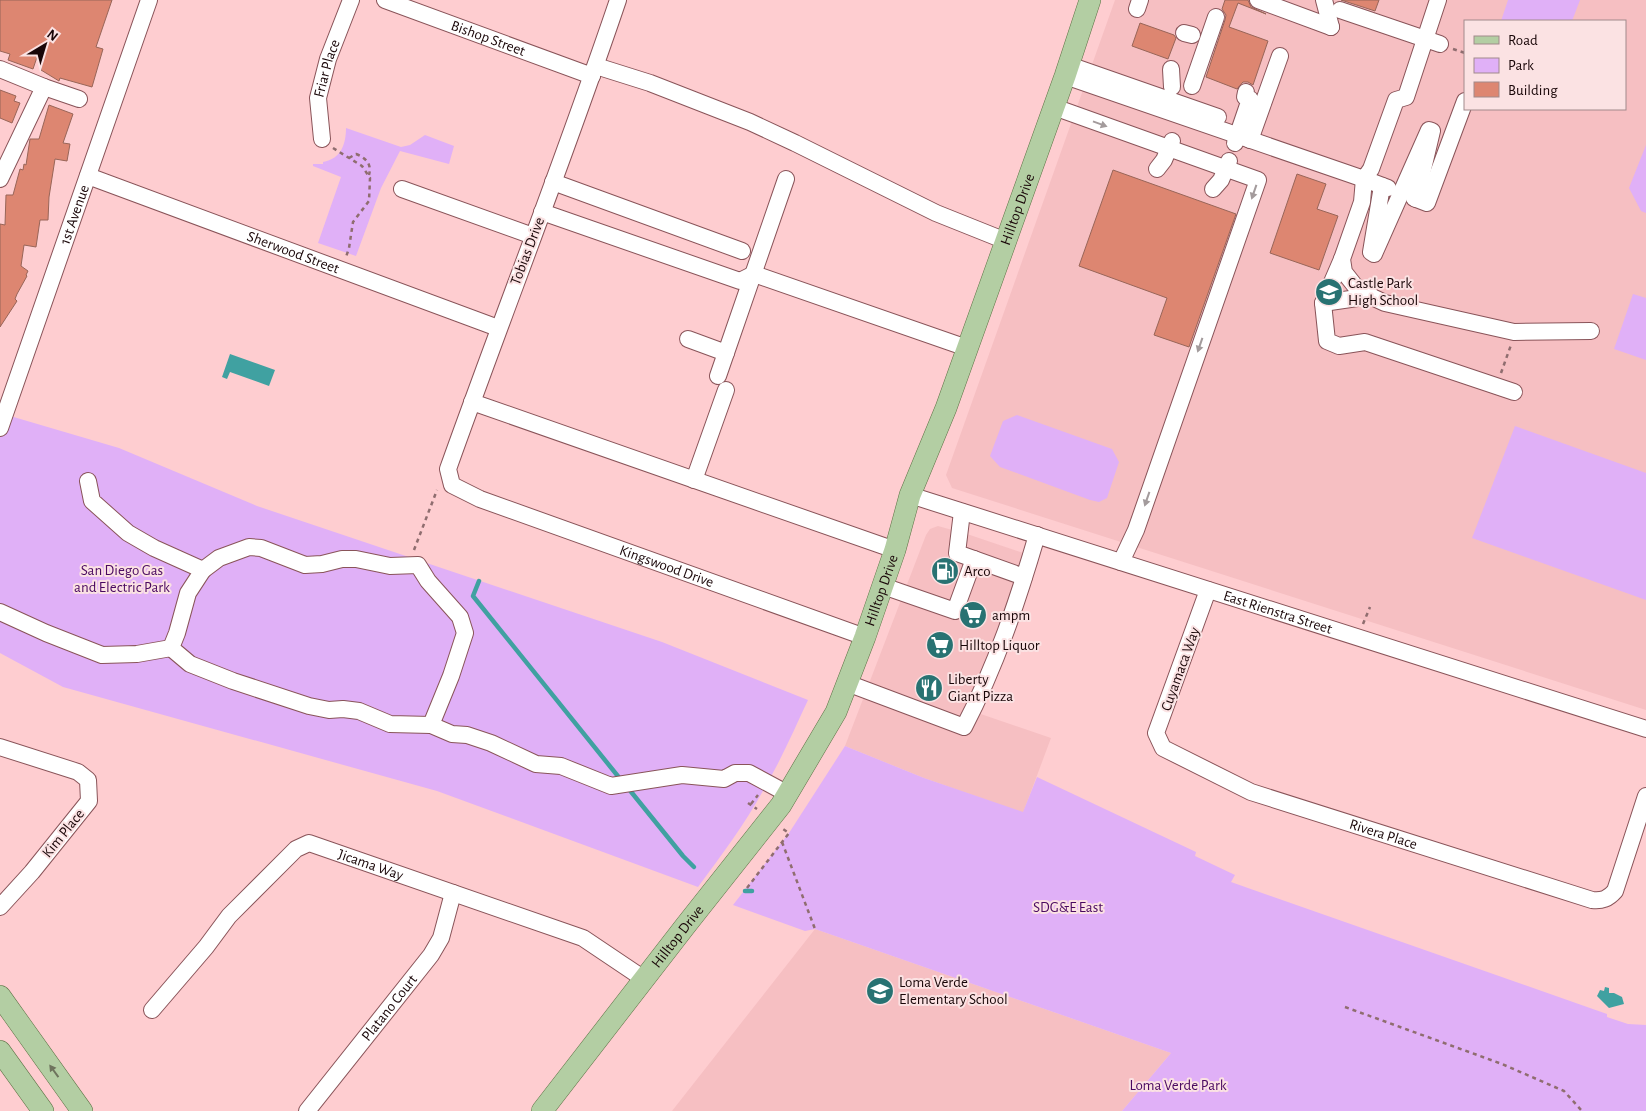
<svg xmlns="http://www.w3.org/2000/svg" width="1646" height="1111" font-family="'Alegreya Sans',sans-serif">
<rect width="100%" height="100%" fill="#fecdd0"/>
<!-- built -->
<g fill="#f6bfc2" fill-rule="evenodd">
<path d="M1115,0H1646V710L952,488L946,475ZM1465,21H1625V109H1465Z"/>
<path d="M938,526L970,535L1026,554L969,710L1051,738L1023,813L924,778L845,746L926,535L930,529Z"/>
<path d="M815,929L1171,1053L1122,1111H672Z"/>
</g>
<!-- green -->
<g fill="#e0b0f7">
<path d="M1508,0H1580L1572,21H1501Z"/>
<path d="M346,128L401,147L410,145L425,135L454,146L449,164L400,151L381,188L356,256L318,243L341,177L313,166V164H323V162C341,159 346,144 346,128Z"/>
<path d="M1646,145V213L1641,211L1629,188Z"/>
<path d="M1633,294L1646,298V360L1614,349Z"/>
<path d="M0,413L119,448L257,506L662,642L808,700C794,730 781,760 764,789C745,824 721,856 698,887L437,791L63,687L0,653Z"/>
<path d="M1017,415L1112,449L1119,462L1107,498L1099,502L1090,500L1000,467L990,456L1003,421Z"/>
<path d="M1515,426L1646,473V600L1472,538Z"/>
<path d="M845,746L924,778L1023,812L1037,777L1196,852L1195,856L1235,875L1231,882L1607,1014V1017L1628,1024L1646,1025V1111H1122L1171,1053L815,929L805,931L733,905L789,833Z"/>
</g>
<!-- water -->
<g fill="#40a1a1">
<path d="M230,354L275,370L269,386L230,372L227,379L222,377Z"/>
<path d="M1605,987L1609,988V993H1614L1622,997L1624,1004L1609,1008L1597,996L1600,990L1604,991Z"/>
</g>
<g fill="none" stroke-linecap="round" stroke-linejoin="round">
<!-- stream -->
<g stroke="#40a1a1" stroke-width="4.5">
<path d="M479,581L473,596L621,780"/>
<path d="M628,788L683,856L694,867"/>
<path d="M745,891H752"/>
</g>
</g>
<!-- building -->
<g fill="#dd8671" stroke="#986558">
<path d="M0,0H112L96,47L103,49L92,87L60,78L59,81L41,70L43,58L37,57L33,69L8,60L10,54L0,51Z"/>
<path d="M1225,0H1248L1251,7L1266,14L1238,3L1229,27L1268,41L1253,85L1248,82H1243L1237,89L1206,77L1225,20L1226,15L1222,9Z"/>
<path d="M1341,0H1379L1375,11Z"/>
<path d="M1140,23L1174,35L1176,38L1168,59L1132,46Z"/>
<path d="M0,90L16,96L14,101L20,103L12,123L0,118Z"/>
<path d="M49,105L73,114L63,143L70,144L67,161L55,159L49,197L48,220H40L36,247L24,245L21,266L28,271L26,275L27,276L17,294L15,299L17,301L0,327V224L5,225L6,195H13L20,169L23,170L24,164L26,165L30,139H39Z"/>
<path d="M1113,170L1236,214L1189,347L1154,335L1167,298L1079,266Z"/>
<path d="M1297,174L1326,184L1317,209L1338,216L1319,270L1270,253Z"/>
</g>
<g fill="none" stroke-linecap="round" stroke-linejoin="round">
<!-- minor casing -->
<g stroke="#895459" stroke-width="18">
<g id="minor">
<path id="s1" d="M385,0L592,76"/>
<path id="s2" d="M618,0C565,157 504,312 448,469L452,485L480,499L865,637"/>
<path d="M1258,0L1331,27"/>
<path d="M1324,0L1331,27"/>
<path d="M1137,9L1140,0"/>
<path d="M1340,10L1440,44"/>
<path d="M1184,33L1192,35"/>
<path d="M1069,65L1218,117"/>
<path d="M596,66L650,83L750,122L795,143L936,213L1006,241"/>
<path d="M0,69L44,87L79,99"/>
<path d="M1171,69L1172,87"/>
<path d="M1065,76L1364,179L1371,169L1396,100L1406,97L1438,0"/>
<path d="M1192,86L1216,17"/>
<path d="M1054,107L1258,180L1136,530L1121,562"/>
<path id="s3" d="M322,139L318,98L328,59L351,0"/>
<path d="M1250,140L1280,56"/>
<path d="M1235,143L1250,99L1245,97L1246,92"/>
<path d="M1157,169L1164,160L1172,141"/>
<path id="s4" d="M88,176L498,328"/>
<path d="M0,179L44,87"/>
<path d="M553,182L742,251"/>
<path d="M1382,186L1371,252L1374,254L1429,130L1432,131L1416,199"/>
<path d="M1388,188L1364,179L1362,202L1342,259L1344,272L1359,291L1385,303L1514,332L1591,331"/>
<path d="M402,189L533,236"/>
<path d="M1213,189L1221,180L1229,161"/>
<path d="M1414,198L1427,203L1465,101"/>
<path d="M542,212L740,281L754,274L967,348"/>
<path d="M1342,259L1323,303L1371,296"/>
<path d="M1323,303L1327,341L1339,346L1365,342L1514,392"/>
<path d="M688,339L726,353"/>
<path d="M718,376L786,179"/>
<path d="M472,402L895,550"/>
<path id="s5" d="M0,428L149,0"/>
<path d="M694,480L726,390"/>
<path d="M88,481L92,501L128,533L154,548L203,570L219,558L249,547L261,548L305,565L322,564L342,559H356L390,566L418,565L428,581L460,617L465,633L451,676L431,725L452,734L467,735L491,743L536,764L561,766L611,786L682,775L724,779L735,773H749L788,794"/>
<path id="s6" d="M910,495L1646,729"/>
<path d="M962,512L957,553L1024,577"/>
<path d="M203,570L188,593L177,633L171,648L190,664L233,681L309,706L329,710L343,709L359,711L390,724L431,725"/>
<path d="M883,586L955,611L974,559"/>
<path id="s7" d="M1208,590L1156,733L1163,748L1251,792L1592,900C1602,901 1608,899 1615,891L1646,796"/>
<path d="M0,612L46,633L102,655L137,654L171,648"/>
<path d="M847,683L964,727C996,666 1018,600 1037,535"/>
<path d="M0,747L78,772L88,780L89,801L32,872L0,907"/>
<path id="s8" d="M152,1010L206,947L229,916L296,849L309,843L583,938L644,979"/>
<path id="s9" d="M307,1111L431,955L441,938L453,893"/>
</g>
</g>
<!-- major casing -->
<g stroke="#5d7345" stroke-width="22">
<g id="major">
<path d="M0,996L82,1111"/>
<path d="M0,1051L43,1111"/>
<path id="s10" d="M542,1111L686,925L781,805L836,712L865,637L895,550L910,495L946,408L1065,76L1090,0"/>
</g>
</g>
<!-- path -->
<g stroke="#8f6d6f" stroke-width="2.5" stroke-dasharray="4 4" stroke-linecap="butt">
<path d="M1453,49L1465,53"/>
<path d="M333,148L362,166L370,178L369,201L353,222L349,248L346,257"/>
<path d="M349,158L356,154C366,158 372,164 369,175"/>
<path d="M1501,373L1511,345"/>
<path d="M414,550L437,490"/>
<path d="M1363,624L1370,607"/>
<path d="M748,803L757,809"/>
<path d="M751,804L758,795"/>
<path d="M782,842L815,929"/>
<path d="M747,888L789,833L783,829"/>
<path d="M1345,1007L1502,1064L1564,1091L1582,1111"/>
</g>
<!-- minor -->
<use href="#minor" stroke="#fff" stroke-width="16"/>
<!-- major -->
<use href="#major" stroke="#b3cea3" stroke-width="21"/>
</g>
<!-- one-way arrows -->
<defs><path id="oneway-solid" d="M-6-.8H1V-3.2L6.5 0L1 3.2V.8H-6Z" transform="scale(1.25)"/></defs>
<g fill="#a39b9c">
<use href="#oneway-solid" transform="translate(1100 124) rotate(20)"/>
<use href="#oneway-solid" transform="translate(1254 192) rotate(109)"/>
<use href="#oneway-solid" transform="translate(1200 345) rotate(109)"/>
<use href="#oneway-solid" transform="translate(1147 499) rotate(109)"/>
</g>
<use fill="#6e745d" href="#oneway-solid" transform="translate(54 1071) rotate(-126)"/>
<!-- icons -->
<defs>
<g id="school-disc" transform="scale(1.4375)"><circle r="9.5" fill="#287272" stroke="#fbe2e3"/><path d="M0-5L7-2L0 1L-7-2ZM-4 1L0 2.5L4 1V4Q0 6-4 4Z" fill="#fff"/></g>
<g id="fuel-disc" transform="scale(1.4375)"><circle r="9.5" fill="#287272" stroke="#fbe2e3"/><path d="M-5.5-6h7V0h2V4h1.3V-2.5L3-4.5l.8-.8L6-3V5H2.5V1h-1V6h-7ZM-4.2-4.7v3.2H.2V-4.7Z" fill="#fff"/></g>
<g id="supermarket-disc" transform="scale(1.4375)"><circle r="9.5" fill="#287272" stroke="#fbe2e3"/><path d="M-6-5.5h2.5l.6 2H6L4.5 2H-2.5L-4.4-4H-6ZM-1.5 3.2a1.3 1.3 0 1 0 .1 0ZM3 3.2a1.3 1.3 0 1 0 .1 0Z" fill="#fff"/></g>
<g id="restaurant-disc" transform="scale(1.4375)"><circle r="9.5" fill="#287272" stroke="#fbe2e3"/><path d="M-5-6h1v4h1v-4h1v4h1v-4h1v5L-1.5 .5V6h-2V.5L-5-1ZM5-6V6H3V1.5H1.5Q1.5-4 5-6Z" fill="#fff"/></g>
</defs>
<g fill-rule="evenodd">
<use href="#school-disc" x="1329" y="292"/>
<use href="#fuel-disc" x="945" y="571"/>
<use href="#supermarket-disc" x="973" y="615"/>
<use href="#supermarket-disc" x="940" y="645"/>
<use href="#restaurant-disc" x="929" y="688"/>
<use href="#school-disc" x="880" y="991"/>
</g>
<g text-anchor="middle" stroke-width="4" stroke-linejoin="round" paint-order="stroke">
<!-- street labels -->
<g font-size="15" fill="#190608" stroke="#fbe2e3">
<text dy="5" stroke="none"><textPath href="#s1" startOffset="110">Bishop Street</textPath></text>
<text dy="5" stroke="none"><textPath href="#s3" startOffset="72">Friar Place</textPath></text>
<text dy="5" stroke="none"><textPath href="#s10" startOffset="1031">Hilltop Drive</textPath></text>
<text dy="5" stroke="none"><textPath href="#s5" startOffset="226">1st Avenue</textPath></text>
<text transform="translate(527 251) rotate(-69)" y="5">Tobias Drive</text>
<text dy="5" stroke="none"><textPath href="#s4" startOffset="219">Sherwood Street</textPath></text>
<text dy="5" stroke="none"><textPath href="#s2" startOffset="745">Kingswood Drive</textPath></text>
<text dy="5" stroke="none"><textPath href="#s10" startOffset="626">Hilltop Drive</textPath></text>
<text dy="5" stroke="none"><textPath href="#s6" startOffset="386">East Rienstra Street</textPath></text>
<text transform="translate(1180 669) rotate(-70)" y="5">Cuyamaca Way</text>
<text transform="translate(63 833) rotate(-51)" y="5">Kim Place</text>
<text dy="5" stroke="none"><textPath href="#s7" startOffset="406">Rivera Place</textPath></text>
<text dy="5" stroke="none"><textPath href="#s8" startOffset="296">Jicama Way</textPath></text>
<text dy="5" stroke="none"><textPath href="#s10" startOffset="221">Hilltop Drive</textPath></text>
<text dy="5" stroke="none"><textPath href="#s9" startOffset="132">Platano Court</textPath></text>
</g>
<!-- poi labels -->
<g font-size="15" fill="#190608" stroke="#fbe2e3" text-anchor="start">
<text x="1348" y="288">Castle Park<tspan x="1348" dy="17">High School</tspan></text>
<text x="964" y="576">Arco</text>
<text x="992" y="620">ampm</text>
<text x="959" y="650">Hilltop Liquor</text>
<text x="948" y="684">Liberty<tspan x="948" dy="17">Giant Pizza</tspan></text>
<text x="899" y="987">Loma Verde<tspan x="899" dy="17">Elementary School</tspan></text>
</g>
<!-- park labels -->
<g font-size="15" fill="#4a0961" stroke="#fbe2e3">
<text x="122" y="575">San Diego Gas<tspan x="122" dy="17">and Electric Park</tspan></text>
<text x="1068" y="912">SDG&amp;E East</text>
<text x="1178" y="1090">Loma Verde Park</text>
</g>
</g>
<!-- legend -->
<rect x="1464" y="20" width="162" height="90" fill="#fbe2e3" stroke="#a18a8b"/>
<rect x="1474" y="36" width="25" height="8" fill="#b3cea3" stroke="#a18a8b"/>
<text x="1508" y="45" font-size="15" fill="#190608">Road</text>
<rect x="1474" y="58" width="25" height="15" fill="#e0b0f7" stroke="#a18a8b"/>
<text x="1508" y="70" font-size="15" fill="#190608">Park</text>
<rect x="1474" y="82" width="25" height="15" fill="#dd8671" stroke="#a18a8b"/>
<text x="1508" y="95" font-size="15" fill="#190608">Building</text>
<!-- north arrow -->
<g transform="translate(45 45) rotate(38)" stroke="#fbe2e3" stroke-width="4" paint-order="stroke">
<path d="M0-4L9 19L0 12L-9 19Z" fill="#190608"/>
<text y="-8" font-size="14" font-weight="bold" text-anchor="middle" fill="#190608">N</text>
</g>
</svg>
